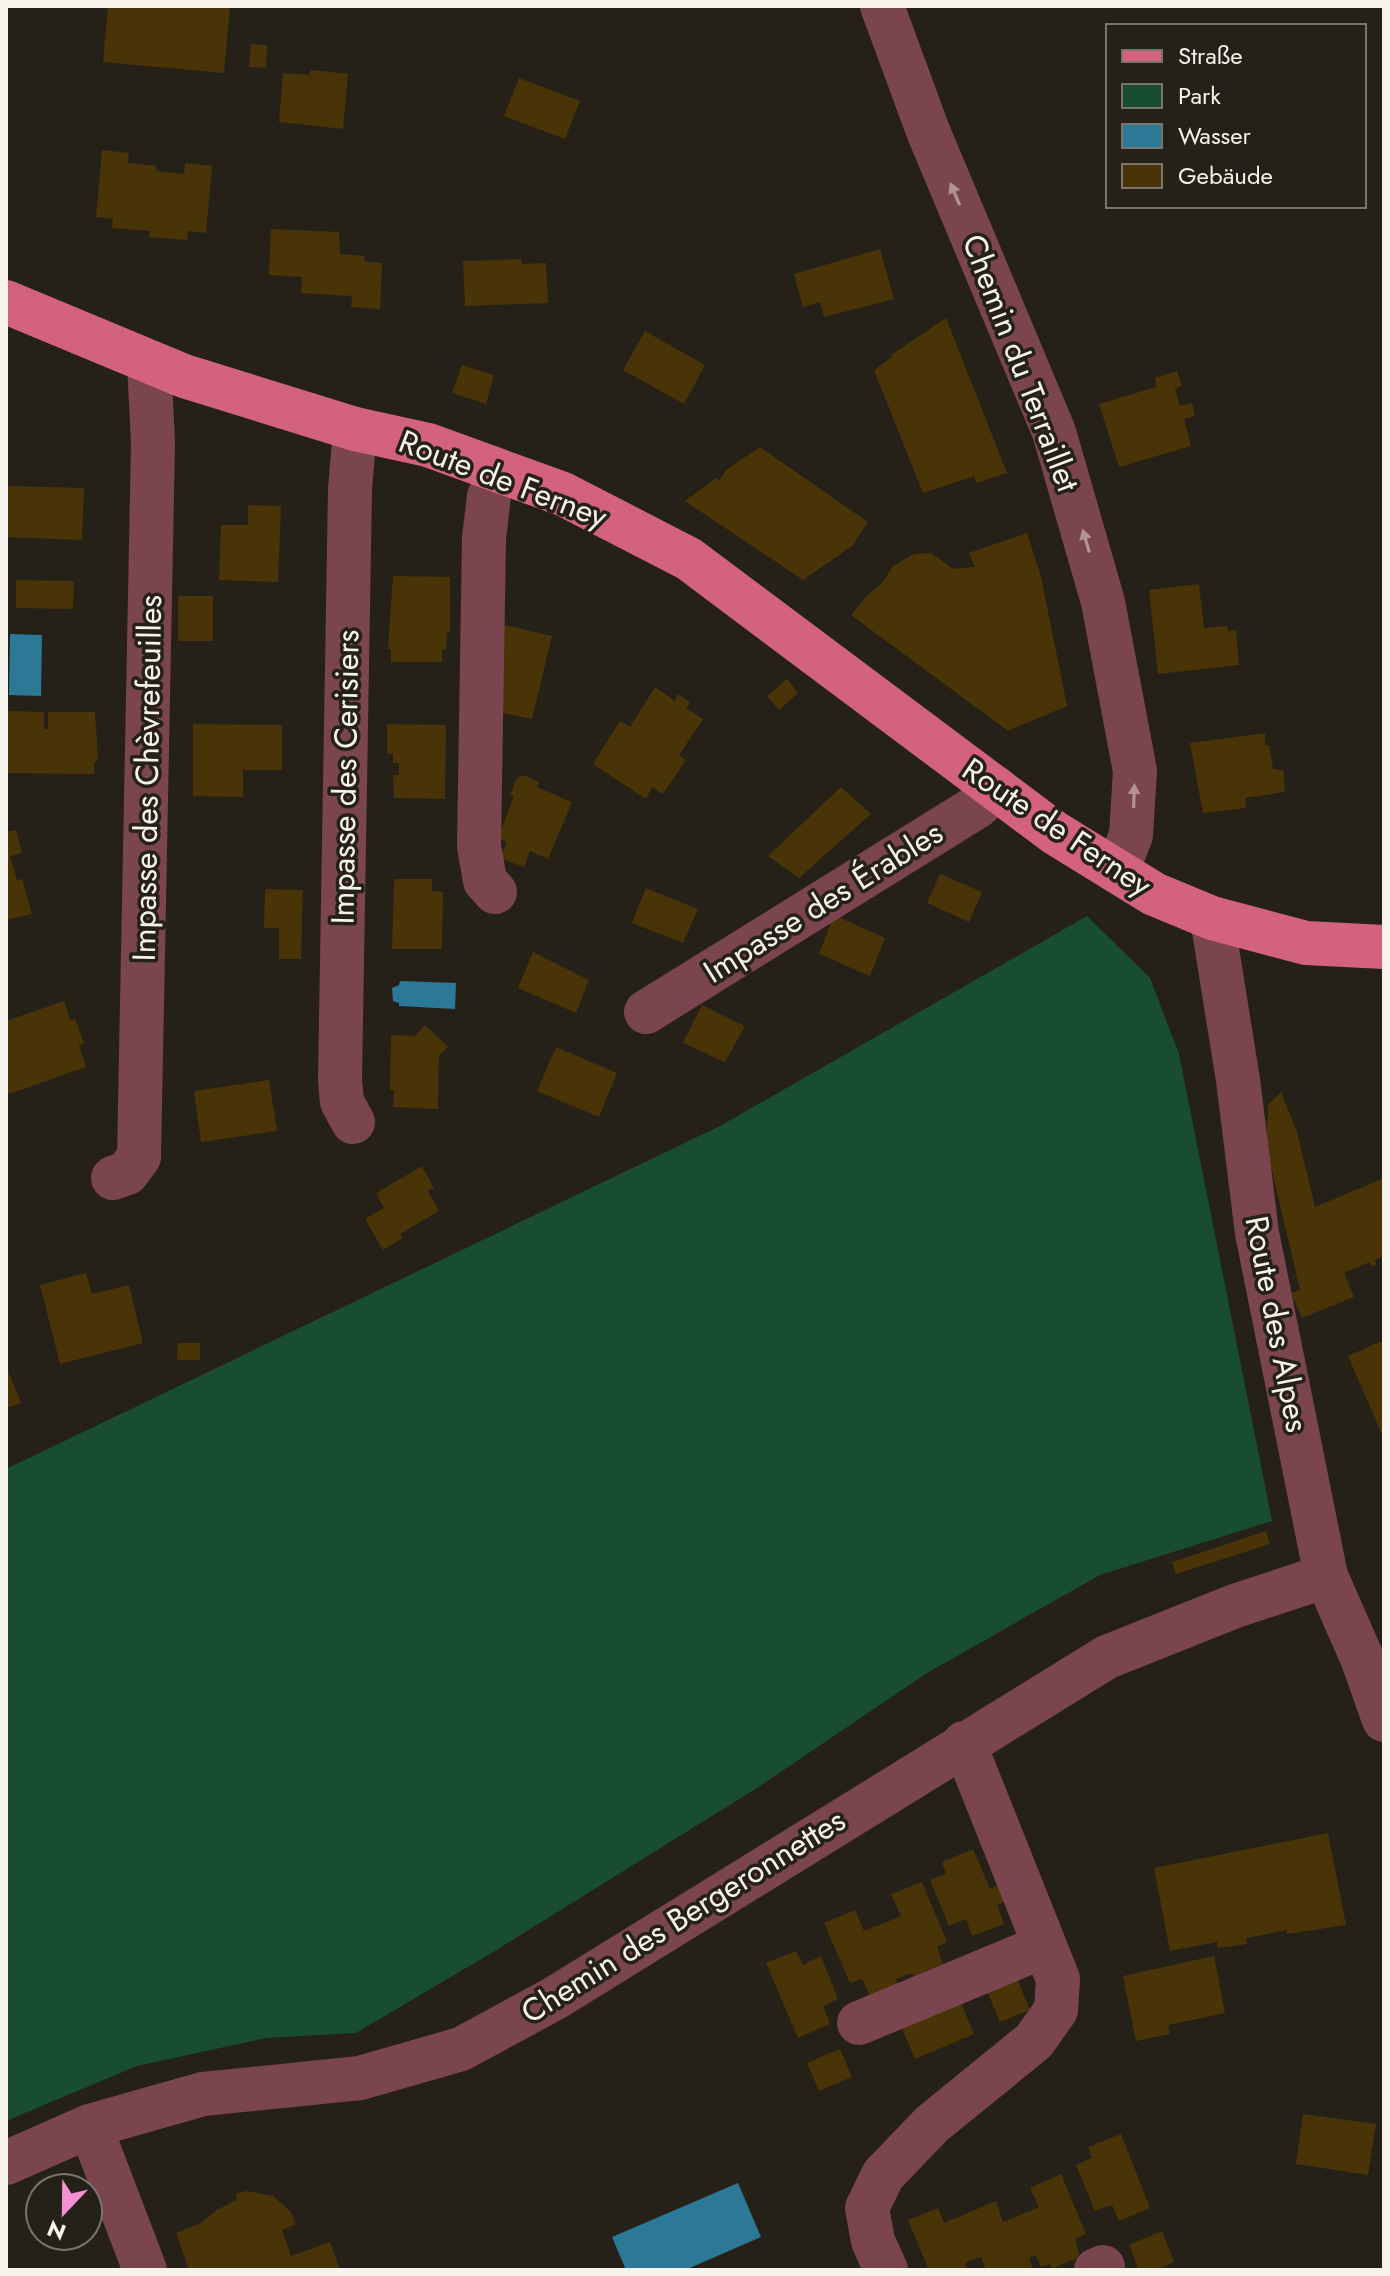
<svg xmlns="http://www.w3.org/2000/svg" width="1390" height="2276" font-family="Jost,sans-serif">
<rect width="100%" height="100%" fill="#262118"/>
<!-- green -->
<path fill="#184d2f" d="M1087,916L1150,978L1179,1054L1272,1521L1100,1575L927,1673L757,1788L493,1952L356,2033L266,2038L137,2066L6,2121V1469L720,1126Z"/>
<!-- water -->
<g fill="#2c7897">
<path d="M10,634L42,635L41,696L9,695Z"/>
<path d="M400,981L456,983L455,1009L399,1006V1003L393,1001L392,988L399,985Z"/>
<path d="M738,2183L761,2237L685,2270H626L612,2237Z"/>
</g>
<!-- building -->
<g fill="#483406">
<path d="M108,6H230L224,73L103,62Z"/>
<path d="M251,44L267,45L266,68L249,67Z"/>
<path d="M311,70L348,74L343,129L279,122L283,73L309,75Z"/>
<path d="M519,78L580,101L565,139L504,116Z"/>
<path d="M102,150L129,153L128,163L157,166L156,171L184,174L185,163L212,166L206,233L188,231L187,240L149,237L150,231L112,228L113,219L96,217Z"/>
<path d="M271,229L339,232L340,254L364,256L365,262L382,263L380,309L351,307L352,296L301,293L302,277L269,275Z"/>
<path d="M880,249L894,299L824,317L820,302L803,307L794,274Z"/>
<path d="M521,259L522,264L546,263L548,303L465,306L463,261Z"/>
<path d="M946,318L1007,473L976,483L974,476L923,493L874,370L892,357L891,355Z"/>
<path d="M645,331L705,365L684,404L623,370Z"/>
<path d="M462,365L494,375L486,404L452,393Z"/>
<path d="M1177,371L1182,386L1175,389L1180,406L1192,403L1195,416L1184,419L1191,446L1119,467L1099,404L1156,387L1155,378Z"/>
<path d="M760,447L868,522L852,546L803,580L685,501L716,478L719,481L726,470Z"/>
<path d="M6,486L84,488L82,540L6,537Z"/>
<path d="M248,505L281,506L278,582L219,580L221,525H248Z"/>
<path d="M1027,533L1041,577L1067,706L1008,731L851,615L866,597L883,582L893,566L914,554L931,553L953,569L975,567L969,553Z"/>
<path d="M393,576L450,577V632L447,633L446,650L442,649V662H391V649H388Z"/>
<path d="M16,580L74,581L73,609L16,608Z"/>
<path d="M1199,584L1204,628L1227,626L1228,631L1236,630L1239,665L1158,674L1149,590Z"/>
<rect x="178" y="596" width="35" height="45"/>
<path d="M505,625L552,636L532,719L498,712L495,663Z"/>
<path d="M787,679L798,693L779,710L767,696Z"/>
<path d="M655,687L675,701L677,694L690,702L686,708L703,719L679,755L686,760L663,794L652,787L646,799L593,764L620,721L630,727Z"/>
<path d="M6,711L44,712V729H48V712H95L98,759L94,763V774L6,773Z"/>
<path d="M193,724L282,725V770H243V797L193,796Z"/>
<path d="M387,724L446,725L445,799L394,798L393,775H399V763H393V754H387Z"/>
<path d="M1265,733V745H1269L1273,769L1283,770L1285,792L1245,798L1246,808L1203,813L1190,743Z"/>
<path d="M523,775L539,782L537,787L572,802L548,859L530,851L524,867L500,858L507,842L498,838L514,796L510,795L517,778Z"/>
<path d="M841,787L871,814L799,878L768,856Z"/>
<path d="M16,830L22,853L10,856L17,880L22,879L32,914L6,920V832Z"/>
<path d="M940,874L982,892L969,922L927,903Z"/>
<path d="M394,879H432V891L443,892L442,949H392Z"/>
<path d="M646,888L698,909L683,943L632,923Z"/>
<path d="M265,889L303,890L301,959H279V928H264Z"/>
<path d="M834,915L885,938L870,976L819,954Z"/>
<path d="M533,952L589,980L576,1013L518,988Z"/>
<path d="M64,1001L70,1020L75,1019L84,1043L79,1045L86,1067L9,1094L6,1086V1021Z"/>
<path d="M702,1005L745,1026L725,1062L683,1043Z"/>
<path d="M425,1025L448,1047L439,1055L438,1109L393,1107L394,1090H390L391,1035L415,1036Z"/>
<path d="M556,1047L617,1073L599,1117L537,1091Z"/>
<path d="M269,1080L277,1131L201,1142L194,1091Z"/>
<path d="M1281,1092L1297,1132L1315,1207L1384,1178V1256L1375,1260L1376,1265L1371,1267L1370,1262L1344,1273L1354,1297L1302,1318L1291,1293L1300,1290L1266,1145L1268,1105Z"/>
<path d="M422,1166L434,1188L428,1191L439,1211L400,1234L403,1238L383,1250L365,1219L384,1208L376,1193Z"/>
<path d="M86,1273L92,1294L129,1285L143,1343L60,1364L40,1285Z"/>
<path d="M1384,1340V1439L1348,1356Z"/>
<path d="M178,1343H200V1360H177Z"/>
<path d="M6,1366L21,1403L6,1408Z"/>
<path d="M1266,1531L1270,1544L1176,1574L1172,1562Z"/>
<path d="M1328,1833L1346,1925L1287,1934V1930L1246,1938L1247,1944L1218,1948L1217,1942L1170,1951L1154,1868Z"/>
<path d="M973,1849L990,1889L999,1885L1006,1901L997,1905L1004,1924L972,1936L966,1919L949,1926L930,1880L946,1874L942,1862Z"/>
<path d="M922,1882L947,1942L937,1947L943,1964L914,1976L912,1973L896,1979L898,1985L870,1996L862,1979L850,1983L824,1923L855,1910L864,1931L882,1924L901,1916L891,1894Z"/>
<path d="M796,1951L803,1965L821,1956L838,1999L823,2006L830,2024L798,2038L766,1963Z"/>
<path d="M1214,1956L1225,2013L1168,2025L1170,2034L1136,2041L1123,1976Z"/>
<path d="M1016,1976L1030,2010L1000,2022L987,1991Z"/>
<path d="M960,2001L974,2034L915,2059L901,2026Z"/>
<path d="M840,2049L852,2077L819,2091L807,2063Z"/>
<path d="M1303,2114L1376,2124L1368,2175L1296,2164Z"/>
<path d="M1121,2134L1150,2208L1119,2221L1112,2205L1095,2211L1076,2165L1092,2158L1088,2147Z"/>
<path d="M1061,2174L1086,2234L1075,2239L1080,2257L1052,2269L1050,2264L1041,2267L1036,2255L1029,2258L1033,2270H986L981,2257L965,2263L967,2270H929L908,2220L938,2208L944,2223L996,2201L1003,2222L1039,2207L1030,2188Z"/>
<path d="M247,2191L273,2196L290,2211L296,2224L282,2230L291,2256L330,2242L340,2270H189L176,2233L201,2223L217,2210L237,2200L236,2194Z"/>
<path d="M1162,2231L1174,2262L1155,2270H1139L1129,2245Z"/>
</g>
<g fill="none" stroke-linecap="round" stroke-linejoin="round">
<!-- minor -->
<g stroke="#7b4550" stroke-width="44">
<path d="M882,6L928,131L1054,432L1103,602L1135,771L1131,835L1117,871"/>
<path d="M489,496L484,538L479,846L485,881L495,892"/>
<path d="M1212,918L1238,1080L1257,1233L1326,1576L1362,1658L1384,1720"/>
<path d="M646,1012L978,806L996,788"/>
<path d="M353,1122L342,1102L340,1080L350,489L355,429"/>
<path d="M113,1178L127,1173L139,1157L153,442L149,364"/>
<path d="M859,2023L1044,1946"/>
<path d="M90,2126L145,2270"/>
<path d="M6,2163L90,2126L203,2094L360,2078L461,2049L555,1998L1107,1657L1235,1606L1326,1576"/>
<path d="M886,2270L873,2241L867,2208L883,2175L932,2124L1034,2041L1056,2010L1058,1979L964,1743"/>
<path d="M1096,2270L1103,2267"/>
</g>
<!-- major -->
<path stroke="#d3637d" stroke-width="44" d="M6,302L184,376L355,429L428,445L563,494L689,559L1055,833L1154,894L1212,918L1306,943L1384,947"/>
</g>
<!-- one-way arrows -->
<defs><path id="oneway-solid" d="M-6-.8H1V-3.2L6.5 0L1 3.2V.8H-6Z" transform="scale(2)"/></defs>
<g fill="#b29396">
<use href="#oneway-solid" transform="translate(955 194) rotate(-113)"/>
<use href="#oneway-solid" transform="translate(1086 541) rotate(-106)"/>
<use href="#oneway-solid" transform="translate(1134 796) rotate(-88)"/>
</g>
<g text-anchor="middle" stroke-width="7" stroke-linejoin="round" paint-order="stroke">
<!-- street labels -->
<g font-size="32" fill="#f6f3ec" stroke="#262118">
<text transform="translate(1021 363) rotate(69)" y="11">Chemin du Terraillet</text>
<text transform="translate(503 479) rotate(21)" y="11">Route de Ferney</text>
<text transform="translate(345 777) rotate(-89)" y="11">Impasse des Cerisiers</text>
<text transform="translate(147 778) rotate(-89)" y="11">Impasse des Chèvrefeuilles</text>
<text transform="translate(1057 827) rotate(34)" y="11">Route de Ferney</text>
<text transform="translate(823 902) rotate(-32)" y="11">Impasse des Érables</text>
<text transform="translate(1277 1324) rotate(79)" y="11">Route des Alpes</text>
<text transform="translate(683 1916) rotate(-32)" y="11">Chemin des Bergeronnettes</text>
</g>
</g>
<!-- border -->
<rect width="1390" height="2276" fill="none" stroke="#f6f3ec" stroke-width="16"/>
<!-- legend -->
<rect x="1106" y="24" width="260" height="184" fill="#262118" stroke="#79756d" stroke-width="2"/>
<rect x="1122" y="50" width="40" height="12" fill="#d3637d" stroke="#79756d" stroke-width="2"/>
<text x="1178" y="64" font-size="24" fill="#f6f3ec">Straße</text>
<rect x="1122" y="84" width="40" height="24" fill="#184d2f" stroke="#79756d" stroke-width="2"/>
<text x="1178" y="104" font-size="24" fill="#f6f3ec">Park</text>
<rect x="1122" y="124" width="40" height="24" fill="#2c7897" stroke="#79756d" stroke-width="2"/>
<text x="1178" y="144" font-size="24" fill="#f6f3ec">Wasser</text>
<rect x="1122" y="164" width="40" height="24" fill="#483406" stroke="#79756d" stroke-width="2"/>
<text x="1178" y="184" font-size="24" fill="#f6f3ec">Gebäude</text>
<!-- north arrow -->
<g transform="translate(64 2212) rotate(202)"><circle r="38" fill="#262118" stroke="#79756d" stroke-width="2"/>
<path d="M0-6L14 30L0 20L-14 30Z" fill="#f491d4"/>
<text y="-12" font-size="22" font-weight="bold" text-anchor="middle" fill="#f6f3ec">N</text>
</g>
</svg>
